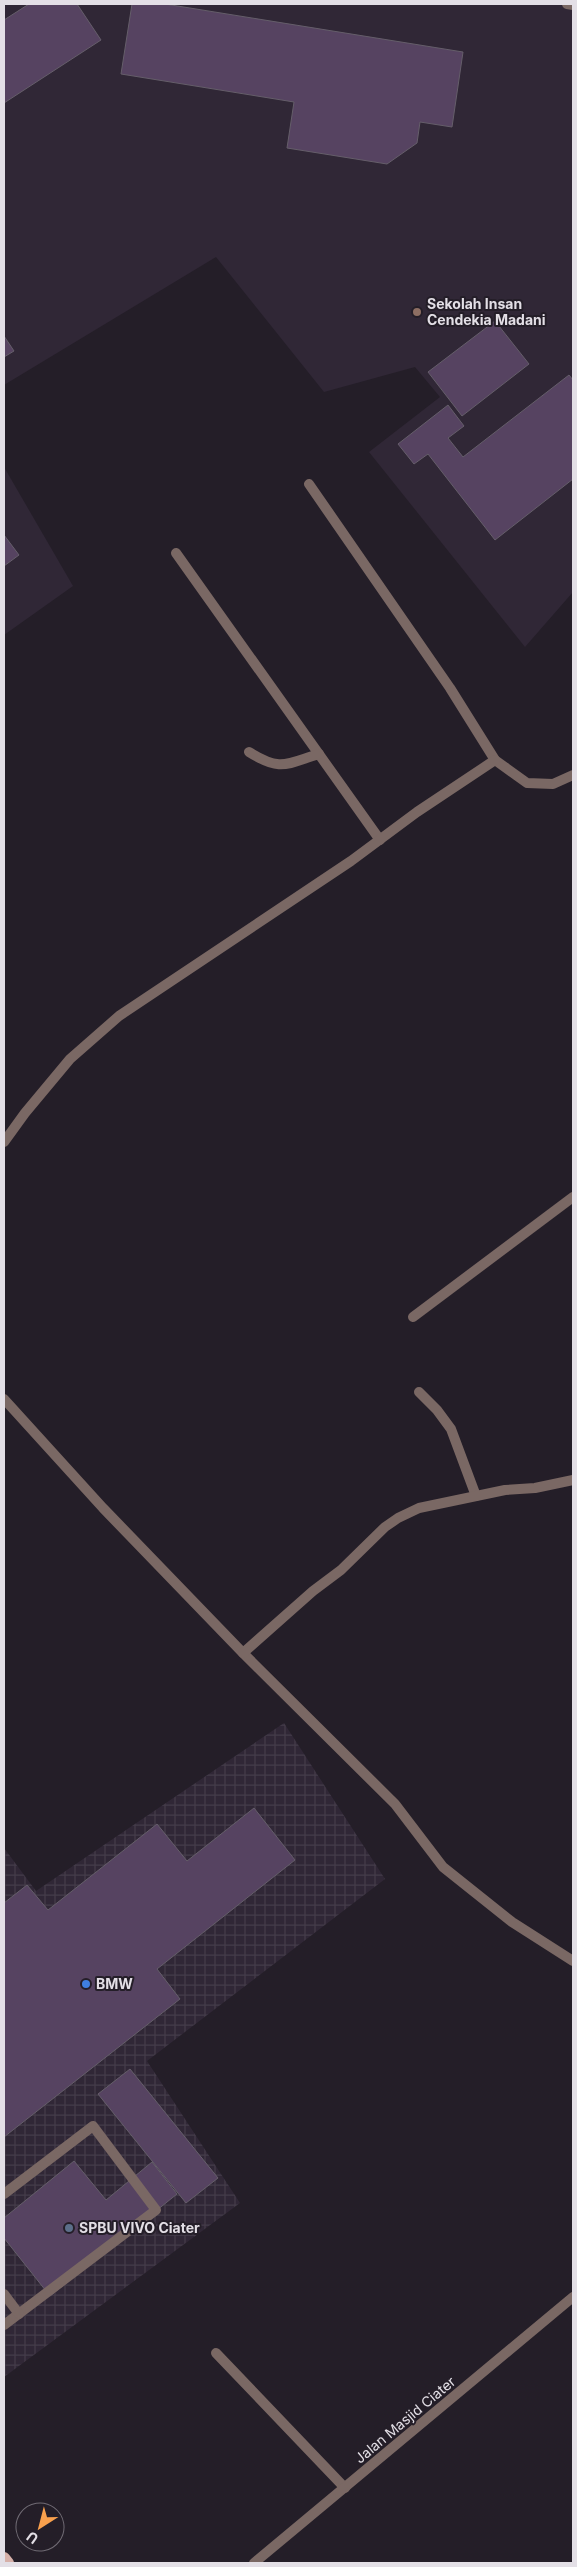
<svg xmlns="http://www.w3.org/2000/svg" width="577" height="2567" font-family="Inter,sans-serif">
<defs>
<pattern id="industrial-grid" width="8" height="8" patternUnits="userSpaceOnUse" patternTransform="scale(1.25)"><rect width="8" height="8" fill="#302736"/><path d="M0 4h8M4 0v8" fill="none" stroke="#443c49"/></pattern>
</defs>
<rect width="100%" height="100%" fill="#241e28"/>
<!-- built -->
<g fill="#302736">
<path d="M4,4H573V592L525,647L369,452L440,397L415,367L324,392L216,257L4,385Z"/>
<path d="M4,467L73,586L4,635Z"/>
</g>
<!-- industrial -->
<path fill="url(#industrial-grid)" d="M284,1723L385,1879L147,2061L240,2203L4,2377V1848L36,1891Z"/>
<!-- building -->
<g fill="#564361" stroke="#655e6a">
<path d="M29,4H77L101,40L4,103V20Z"/>
<path d="M132,4H165L463,52L452,127L420,122L417,143L387,164L287,148L294,102L121,74Z"/>
<path d="M495,321L529,364L462,416L428,372Z"/>
<path d="M4,336L14,351L4,357Z"/>
<path d="M569,375L573,380V479L495,540L428,454L414,464L398,444L448,405L464,426L448,438L463,457Z"/>
<path d="M4,535L19,555L4,566Z"/>
<path d="M254,1808L295,1860L157,1969L180,1999L4,2137V1903L27,1885L48,1910L157,1824L187,1861Z"/>
<path d="M130,2069L218,2178L186,2203L98,2094Z"/>
<path d="M74,2161L106,2200L152,2162L177,2194L50,2296L4,2238V2218Z"/>
</g>
<g fill="none" stroke-linecap="round" stroke-linejoin="round">
<!-- service -->
<g stroke="#7a6864" stroke-width="10">
<path d="M567,4L573,5"/>
<path d="M4,2194L93,2126L156,2210L4,2325"/>
<path d="M4,2294L19,2314"/>
</g>
<!-- minor -->
<g stroke="#7a6864" stroke-width="10">
<path d="M309,484L450,688L495,760L527,783L553,784L573,775"/>
<path d="M176,553L380,840"/>
<path d="M249,752C281,772 286,764 319,754"/>
<path d="M4,1142L25,1113L70,1059L119,1016L351,861L417,812L495,760"/>
<path d="M413,1317L573,1197"/>
<path d="M419,1392L437,1410L451,1429L476,1496"/>
<path d="M4,1399L103,1508L243,1653L395,1804L443,1867L512,1922L573,1961"/>
<path d="M243,1653L313,1591L341,1570L385,1527L398,1518L419,1508L505,1490L535,1488L573,1480"/>
<path d="M216,2353L345,2488"/>
<path d="M254,2563L573,2297"/>
</g>
<!-- primary -->
<path stroke="#d6b0a9" stroke-width="12" d="M4,2558L8,2563"/>
</g>
<!-- markers -->
<circle fill="#8d6e63" stroke="#241e28" stroke-width="2" cx="417" cy="312" r="5"/>
<circle fill="#3f7fe0" stroke="#241e28" stroke-width="2" cx="86" cy="1984" r="5"/>
<circle fill="#5c6f8a" stroke="#241e28" stroke-width="2" cx="69" cy="2228" r="5"/>
<g text-anchor="middle" stroke-width="4" stroke-linejoin="round" paint-order="stroke">
<!-- poi labels -->
<g font-size="14" font-weight="bold" fill="#e3dfe6" stroke="#241e28" text-anchor="start">
<text x="427" y="309">Sekolah Insan<tspan x="427" dy="16">Cendekia Madani</tspan></text>
<text x="96" y="1989">BMW</text>
<text x="79" y="2233">SPBU VIVO Ciater</text>
</g>
<!-- street labels -->
<g font-size="14" fill="#e3dfe6" stroke="#241e28">
<text transform="translate(405 2420) rotate(-40)" y="5">Jalan Masjid Ciater</text>
</g>
</g>
<!-- border -->
<rect width="577" height="2567" fill="none" stroke="#e3dfe6" stroke-width="10"/>
<!-- north arrow -->
<g transform="translate(40 2527) rotate(216)"><circle r="24" fill="#241e28" stroke="#706b74"/>
<path d="M0-4L9 19L0 12L-9 19Z" fill="#f9a04d"/>
<text y="-8" font-size="14" font-weight="bold" text-anchor="middle" fill="#e3dfe6">U</text>
</g>
</svg>
